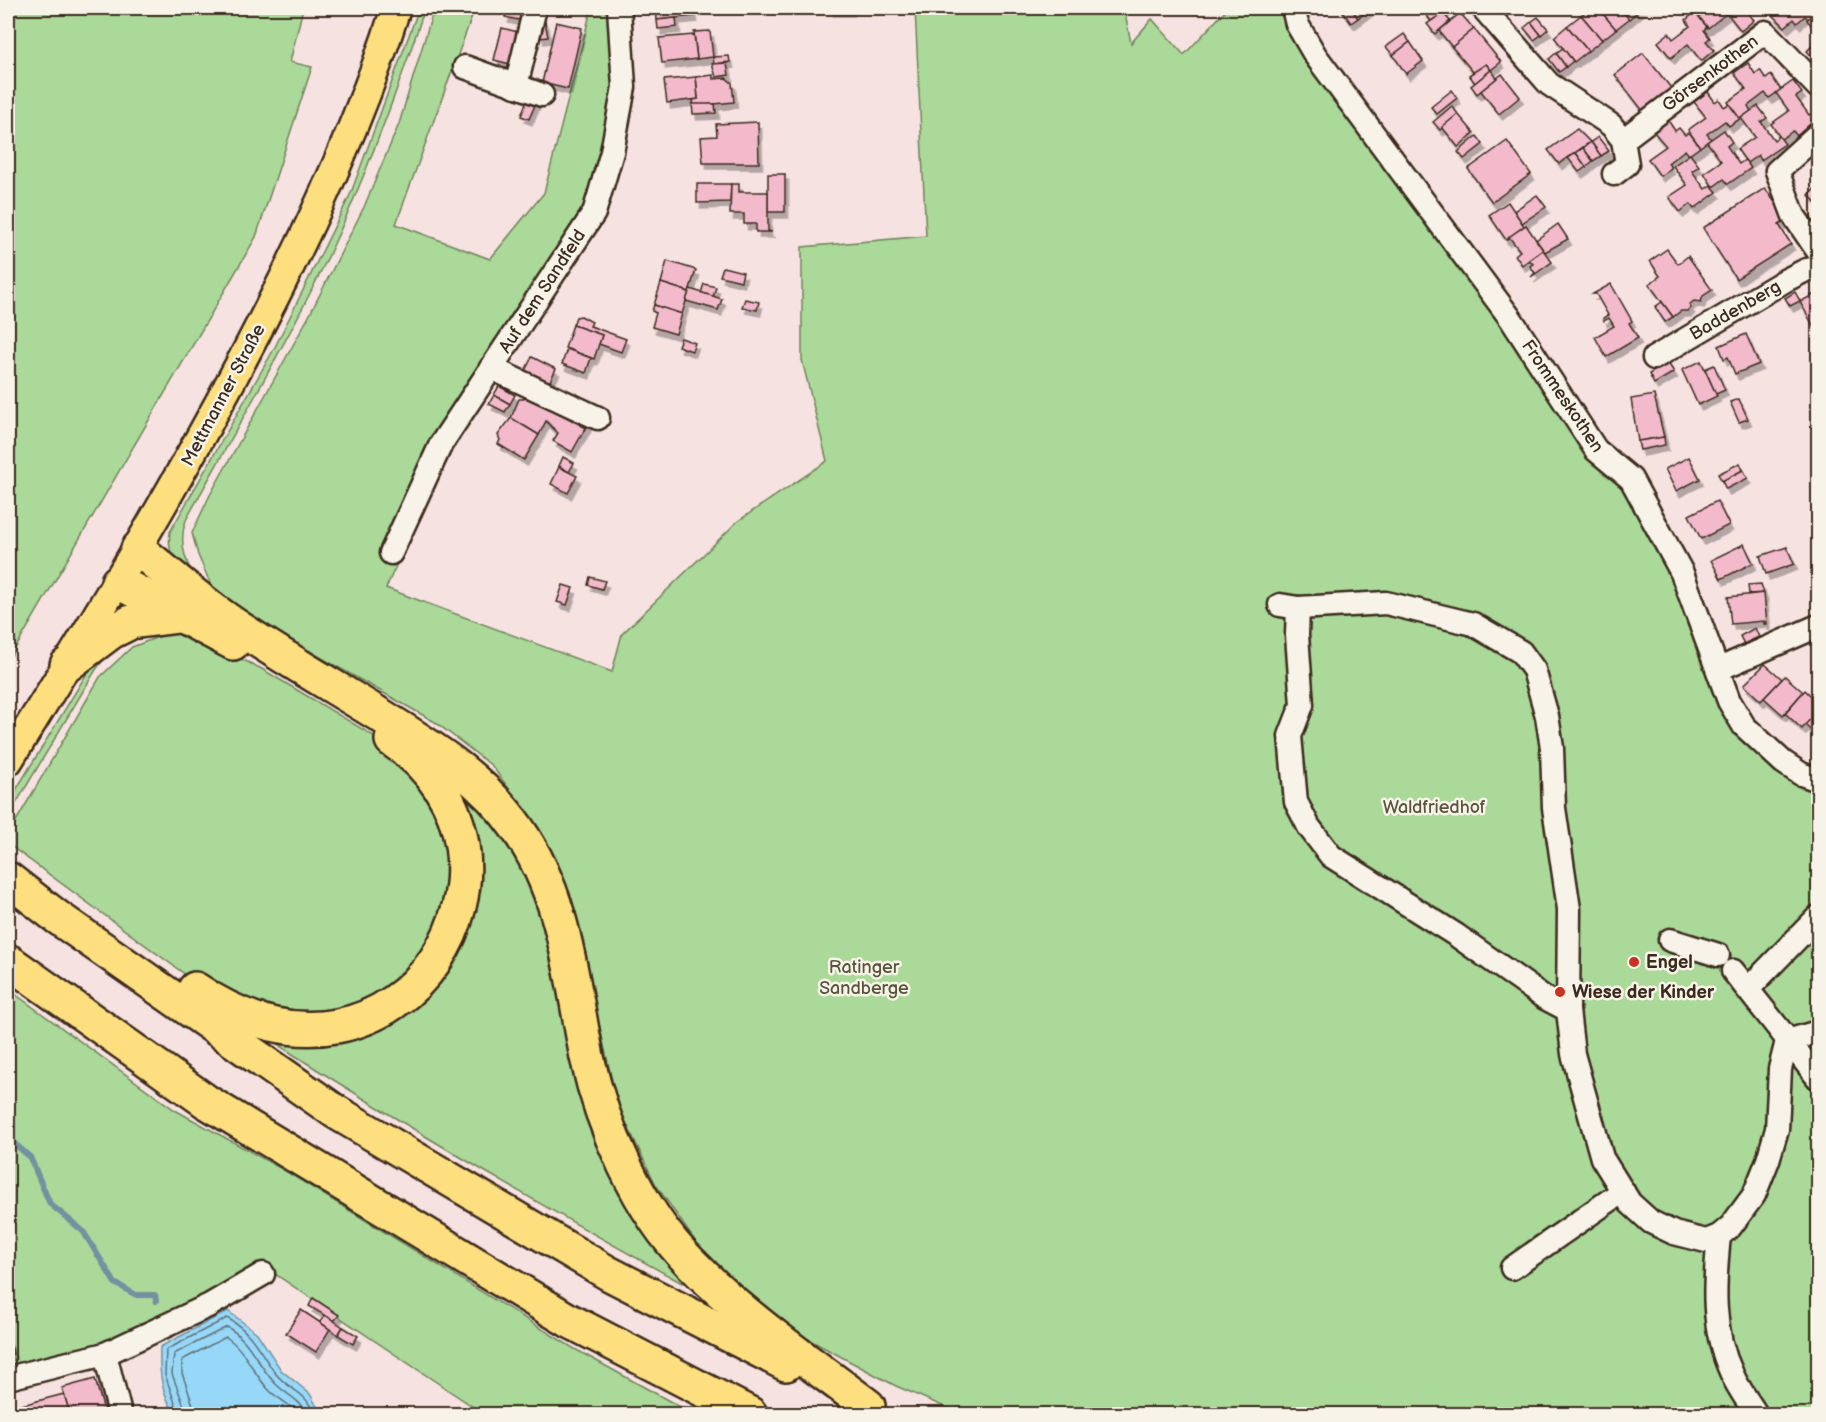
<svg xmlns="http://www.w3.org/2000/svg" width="1826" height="1422" font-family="'Balsamiq Sans',sans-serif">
<defs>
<filter id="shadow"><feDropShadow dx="3.5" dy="6" stdDeviation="0" flood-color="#0004"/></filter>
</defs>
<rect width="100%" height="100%" fill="#f6e2e0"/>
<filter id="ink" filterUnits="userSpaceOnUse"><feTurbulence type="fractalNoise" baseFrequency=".0167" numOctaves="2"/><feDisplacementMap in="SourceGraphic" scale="12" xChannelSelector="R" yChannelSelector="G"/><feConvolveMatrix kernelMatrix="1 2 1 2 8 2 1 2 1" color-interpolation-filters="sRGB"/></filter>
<g filter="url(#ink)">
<!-- green -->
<g fill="#aad999" stroke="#72825c" stroke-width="1.5">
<path d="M8,8H303L290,62L312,67L256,237L8,661Z"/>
<path d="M419,8H425C397,92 366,176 328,257C285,346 234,433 186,520C179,540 183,557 193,574C174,563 167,555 170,532L274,349L351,193Z"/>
<path d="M434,8H475L396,224L490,259L544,193L591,10L581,8H630L635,86L623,150L452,442L386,588L612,672L622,634L738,521L827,461L802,360V247L926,236L915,8H1124L1131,43L1152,19L1184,55L1228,8H1293L1297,24L1631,479L1729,701L1818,793V1414H961L896,1386L804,1337L749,1295L702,1251L656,1185L618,1106L568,890L535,823L492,766L435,722L239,611L214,592L198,555L192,533L210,495L308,318L364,207L399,124Z"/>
<path d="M179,629L262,669L379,739L446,821L449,911L421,967L331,1020L220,1000L8,844V835L100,677L132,647Z"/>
<path d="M128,639L109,652L95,671L8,817V803L98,655Z"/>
<path d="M450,769L535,878L582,1068L691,1275L682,1283C545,1208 411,1130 280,1046L273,1037L443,968Z"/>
<path d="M8,989L175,1110L287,1172L573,1348L693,1414H484L257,1262L211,1297L103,1349L9,1367Z"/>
</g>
<!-- water -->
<path fill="#97d8f9" stroke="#7292a1" stroke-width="1.5" d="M228,1311L257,1333L281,1370L310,1394L321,1414H175C161,1392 159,1373 160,1347Z"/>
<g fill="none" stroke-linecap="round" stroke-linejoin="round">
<!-- shore -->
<g stroke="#607076" stroke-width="1.5">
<path d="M179,1414L165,1375L166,1350L227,1318C254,1333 259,1352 276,1374C290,1391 306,1391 314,1414"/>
<path d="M187,1414L172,1374L174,1354L227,1327C250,1340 256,1362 273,1381C286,1396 296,1395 307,1414"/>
<path d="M196,1414L182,1373V1360L226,1337C247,1351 253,1375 271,1392C281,1401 290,1403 296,1414"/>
</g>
<!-- stream -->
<path stroke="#7292a1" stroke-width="6" d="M8,1138L30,1157L50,1204L83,1231L115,1283L136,1295H155L156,1301"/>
</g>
<!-- building -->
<g fill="#f3bacc" stroke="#3b2a1e" stroke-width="1.5" filter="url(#shadow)">
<path d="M507,8H526L523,21L505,17Z"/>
<path d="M656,8H693L694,16L657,20Z"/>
<rect x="830" y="8" width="21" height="2"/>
<path d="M1340,8H1351L1358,18L1351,23Z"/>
<path d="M1351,8H1372L1358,18Z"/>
<path d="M1429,8H1448L1449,9L1431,21L1424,12Z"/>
<path d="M1591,8H1598L1616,29L1602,40L1581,15Z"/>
<path d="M1598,8H1620L1629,19L1616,29Z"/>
<path d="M1620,8H1642L1629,19Z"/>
<path d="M1701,8H1749L1745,10L1754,20L1741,31L1727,13L1708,28L1695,12Z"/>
<path d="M1780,8H1818V9L1808,19L1805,16L1797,23L1794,19L1785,27L1773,15Z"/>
<path d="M1818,9V33L1807,20Z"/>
<path d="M1695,12L1707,27L1704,30L1710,38L1706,41L1714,50L1701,61L1688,44L1671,58L1658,42L1669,33L1673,39L1690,26L1686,20Z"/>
<path d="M1443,13L1450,21L1435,34L1427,24Z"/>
<path d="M1460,13L1474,29L1452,47L1439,31Z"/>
<path d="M1581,15L1602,40L1588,51L1567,26Z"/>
<path d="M1538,17L1548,29L1541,35L1531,22Z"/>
<path d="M676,18L677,27L658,29L657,20Z"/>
<path d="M545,21L548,37L540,38L538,22Z"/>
<path d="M556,22L582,28L568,89L542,83Z"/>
<path d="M1531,22L1541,35L1534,40L1524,28Z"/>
<path d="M1567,26L1588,51L1574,62L1554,37Z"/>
<path d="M502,28L522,33L514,65L494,60Z"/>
<path d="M1474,29L1501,62L1491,70L1486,64L1474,73L1452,47Z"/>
<path d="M710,31L713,57L697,59L694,32Z"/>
<path d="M1404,34L1410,42L1393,55L1386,47Z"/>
<path d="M694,35L697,59L662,63L659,38Z"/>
<path d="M1818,40V63L1807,51Z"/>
<path d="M1410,42L1423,61L1406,74L1393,55Z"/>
<path d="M1563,48L1573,61L1566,67L1556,53Z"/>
<path d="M1556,53L1566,67L1559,72L1549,59Z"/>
<path d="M1643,53L1671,88L1643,111L1615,75Z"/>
<path d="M729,56L730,62L714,64L713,57Z"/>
<path d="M727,63L729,75L716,77L712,64Z"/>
<path d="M1748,63L1755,74L1760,70L1766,79L1771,75L1781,90L1769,98L1765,93L1748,106L1751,111L1740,119L1728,102L1746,89L1734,73Z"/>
<path d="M1486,64L1491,70L1475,83L1469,75Z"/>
<path d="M1491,70L1497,78L1477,94L1471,86Z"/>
<path d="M1502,74L1520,97L1499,114L1481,91Z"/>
<path d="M713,75V79L726,78L732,83L734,102L694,106L693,100L698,99L696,77Z"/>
<path d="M696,77L698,99L667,103L664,80Z"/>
<path d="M1793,81L1802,93L1796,97L1809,115L1815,111L1818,120L1797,136L1793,131L1781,139L1771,124L1789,111L1776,93Z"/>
<path d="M1452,90L1457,98L1437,114L1431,107Z"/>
<path d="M1708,92L1715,102L1719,99L1724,107L1729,104L1740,119L1729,126L1725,121L1707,134L1711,139L1700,147L1688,130L1706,117L1694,102Z"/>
<path d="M527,100L536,103L529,119L521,116Z"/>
<path d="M692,104H715L716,113L693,114Z"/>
<path d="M1452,106L1458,114L1440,130L1433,122Z"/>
<path d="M1758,106L1767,118L1761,122L1774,140L1779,136L1785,144L1761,160L1758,155L1747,163L1737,149L1755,137L1741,118Z"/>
<path d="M1458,114L1474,133L1458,147L1442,127Z"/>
<path d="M1668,120L1675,131L1679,128L1685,135L1689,132L1700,147L1689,155L1685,150L1668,163L1671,168L1660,176L1648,159L1666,146L1653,131Z"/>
<path d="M758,122L759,163H703L701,137L717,136L716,124Z"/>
<path d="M1577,129L1590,142L1559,164L1548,150Z"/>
<path d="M1724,130L1732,142L1727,146L1739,164L1745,160L1751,168L1728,184L1724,179L1713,187L1704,173L1721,161L1707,142Z"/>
<path d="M1477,136L1483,144L1464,159L1458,152Z"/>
<path d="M1598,137L1609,151L1601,156L1591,142Z"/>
<path d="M1507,141L1531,174L1492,202L1468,169Z"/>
<path d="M1591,142L1601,156L1593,161L1583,148Z"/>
<path d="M1583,148L1593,161L1586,167L1576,153Z"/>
<path d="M1576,153L1586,167L1579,172L1568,158Z"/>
<path d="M1690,154L1699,166L1692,171L1705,189L1711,185L1717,192L1694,209L1690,204L1680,212L1669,197L1687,185L1673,166Z"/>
<path d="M1818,156V172L1811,163Z"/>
<rect x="768" y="174" width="17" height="38"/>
<path d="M697,184H731L730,202L697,203Z"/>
<path d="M731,184H739V192H768V231L772,232H756V224H744V214H730Z"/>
<path d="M1818,185V205L1809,195Z"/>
<path d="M1765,188L1787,220L1779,225L1791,244L1736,279L1703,228Z"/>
<path d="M1537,195L1546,207L1522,223L1514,211Z"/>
<path d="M1508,202L1524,226L1506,240L1489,215Z"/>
<path d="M1558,224L1568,239L1545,252L1536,240Z"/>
<path d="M1526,225L1543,250L1522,265L1515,255L1520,251L1509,237Z"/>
<path d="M1667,249L1678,264L1688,256L1712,290L1703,296L1701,302L1694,301L1689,305L1691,308L1688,311H1681L1673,317L1649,284L1660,276L1650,261Z"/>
<path d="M1543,250L1552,262L1531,277L1535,273L1530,266L1533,264L1529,260Z"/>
<path d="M667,261L696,270L689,292L661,283Z"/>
<path d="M723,267L743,272L741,281L720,276Z"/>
<path d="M661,283L689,292L682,314L654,305Z"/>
<path d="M704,284L716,287L713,297L701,293Z"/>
<path d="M1611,284L1632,321L1629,323L1638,338L1606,357L1595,337L1614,326L1609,318L1604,321L1603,318L1608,315L1596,294H1593Z"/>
<path d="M690,289L722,299L718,310L686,301Z"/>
<path d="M1795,292L1800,301L1790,306L1785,298Z"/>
<path d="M1818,292V334L1800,302Z"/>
<path d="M745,299L759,302L757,310L742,307Z"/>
<path d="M1662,302L1673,317L1665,322L1655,307Z"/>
<path d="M654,305L682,314L676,334L652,327L656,313L652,311Z"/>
<path d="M581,316L592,322L590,326L626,339L621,352L599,344L602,335L573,325L576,317Z"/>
<path d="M573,325L602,335L594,359L565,348Z"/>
<path d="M1746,334L1759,364L1735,374L1728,357L1724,359L1719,346Z"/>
<path d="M681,338L695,343L692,351L678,346Z"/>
<path d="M567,349L591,358L586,373L562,364Z"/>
<path d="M532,357L556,369L547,387L523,375Z"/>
<path d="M1701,361L1717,396L1698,405L1682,370Z"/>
<path d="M1668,363L1674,372L1654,384L1649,374Z"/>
<path d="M1714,365L1725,390L1716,394L1705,369Z"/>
<path d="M499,386L515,395L510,404L494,395Z"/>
<path d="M494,395L510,404L505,412L489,404Z"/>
<path d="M527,395L586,427L572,452L553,441L558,433L546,421L539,435L511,418L519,399H524Z"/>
<path d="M1654,395L1664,437L1638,441L1631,399Z"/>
<path d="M1739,399L1748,419L1739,422L1730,402Z"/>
<path d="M573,410L591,419L586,428L568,418Z"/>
<path d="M511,418L539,435L524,460L498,444L500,440L498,435Z"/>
<path d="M1664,437L1665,445L1640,450L1638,441Z"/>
<path d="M563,457L574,463L569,472L559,466Z"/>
<path d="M1689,457L1700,479L1676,491L1665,469Z"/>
<path d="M1740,463L1743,470L1722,481L1718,474Z"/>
<path d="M559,467L577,476L568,493L551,484Z"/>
<path d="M1743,470L1748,478L1726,489L1722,481Z"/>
<path d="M1717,501L1729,525L1701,539L1689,515Z"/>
<path d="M1744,544L1753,563L1721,579L1711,560Z"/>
<path d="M1787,547L1794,564L1766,574L1760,556Z"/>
<path d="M590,577L605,581L602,589L588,585Z"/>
<path d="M1761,584L1764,593L1749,594L1748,585Z"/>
<path d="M563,585L573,588L567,605L557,602Z"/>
<path d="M1764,593L1767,624H1764V621L1731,624L1728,597Z"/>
<path d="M1755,628L1759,637L1744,644L1740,636Z"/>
<path d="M1759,637L1763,644L1747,652L1744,644Z"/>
<path d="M1765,664L1782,679L1761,701L1744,685Z"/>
<path d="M1785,676L1803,692L1783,715L1764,698Z"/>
<path d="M1805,690L1818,703V711L1802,729L1785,713Z"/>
<path d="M1818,711V737L1805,725Z"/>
<path d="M313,1298L339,1315L334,1321L309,1306Z"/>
<path d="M301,1310L330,1329L316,1352L286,1333Z"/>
<path d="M325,1315L343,1327L338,1335L320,1322Z"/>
<path d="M343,1327L358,1336L353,1344L338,1335Z"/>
<path d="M8,1342H10L13,1354L8,1355Z"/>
<path d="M95,1379L105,1414H70L62,1388Z"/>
<path d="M64,1394L70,1414H20L18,1406Z"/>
</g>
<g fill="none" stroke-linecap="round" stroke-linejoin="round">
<!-- minor casing -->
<g stroke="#3b2a1e" stroke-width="27">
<g id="minor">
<path d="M1293,8L1297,24L1315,55L1511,319L1596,450L1631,479L1682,573L1729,701L1744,726L1783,762L1801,774L1818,780"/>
<path d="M1483,8L1549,84L1611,125L1623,140L1627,164L1614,174"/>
<path d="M465,67L542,95"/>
<path d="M516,86L535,8"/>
<path d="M1818,134L1777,171L1794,216L1818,251"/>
<path d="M1623,140L1765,32L1818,87"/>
<path d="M1654,358L1786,280L1806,270L1818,268"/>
<path d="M491,368L598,418"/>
<path d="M391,553L441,444L594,213L612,152L624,87L619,8"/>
<path d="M1280,605L1298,608L1386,603L1473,624L1521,652L1534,670L1547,716L1552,748L1554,808L1569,909L1568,1010L1573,1054L1602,1158L1630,1203L1651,1222L1674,1233L1706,1241L1719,1236L1731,1226L1754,1195L1768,1160L1777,1129L1780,1069L1787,1041L1818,1032"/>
<path d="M1298,608L1297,635L1302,705L1290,736L1296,802L1309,827L1331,856L1456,935L1545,998L1568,1010"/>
<path d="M1719,669L1818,626"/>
<path d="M1670,940L1718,955"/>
<path d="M1733,971L1818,1078"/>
<path d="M1749,988L1818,917"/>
<path d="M1719,1236C1714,1285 1711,1329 1732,1374C1738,1388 1748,1401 1756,1414"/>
<path d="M1512,1268L1623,1191"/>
<path d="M105,1354L120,1414"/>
<path d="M8,1378L105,1354L210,1305L263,1274"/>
</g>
</g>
<!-- major casing -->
<g stroke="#3b2a1e" stroke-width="33">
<path id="major" d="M8,761C102,609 195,456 275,296C322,203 365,107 396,8"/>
</g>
<!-- highway casing -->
<g stroke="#3b2a1e" stroke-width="38">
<g id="highway">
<path d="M138,549C167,572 196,598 226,619C279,656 337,688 391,722C439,752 484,781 517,828C565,896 571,977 587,1057C602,1126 639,1211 689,1261C742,1316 807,1360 868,1406"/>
<path d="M118,582L233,643"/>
<path d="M67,665L111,632L131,622L179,616"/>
<path d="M8,879L57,917L336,1112L608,1273L786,1364"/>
<path d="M8,961L207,1102L568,1320L750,1414"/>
<path d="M195,989C403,1131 562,853 392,740"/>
</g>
</g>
<!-- minor -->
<use href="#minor" stroke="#f7f3e8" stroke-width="22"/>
<!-- major -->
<use href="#major" stroke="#fedf80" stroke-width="28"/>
<!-- highway -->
<use href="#highway" stroke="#fedf80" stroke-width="33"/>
</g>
</g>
<!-- markers -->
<g fill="#c8321e" stroke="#f7f3e8" stroke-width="2">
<circle cx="1634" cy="962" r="6"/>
<circle cx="1560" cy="992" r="6"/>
</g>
<g text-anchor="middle" stroke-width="5" stroke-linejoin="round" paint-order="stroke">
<!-- street labels -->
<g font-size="18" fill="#3b2a1e" stroke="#f7f3e8">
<text transform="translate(1710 73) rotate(-37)" y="6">Görsenkothen</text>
<text transform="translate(542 291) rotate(-57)" y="6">Auf dem Sandfeld</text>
<text transform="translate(1735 310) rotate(-30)" y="6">Baddenberg</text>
<text transform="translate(223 395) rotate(-62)" y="6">Mettmanner Straße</text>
<text transform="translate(1563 396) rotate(56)" y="6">Frommeskothen</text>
</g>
<!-- park labels -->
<g font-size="18" fill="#57563d" stroke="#f7f3e8">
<text x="1434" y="813">Waldfriedhof</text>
<text x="864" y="973">Ratinger<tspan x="864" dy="21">Sandberge</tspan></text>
</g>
<!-- poi labels -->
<g font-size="18" font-weight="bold" fill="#3b2a1e" stroke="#f7f3e8" text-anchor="start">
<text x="1646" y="968">Engel</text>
<text x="1572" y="998">Wiese der Kinder</text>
</g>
</g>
<!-- margin -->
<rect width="1826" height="1422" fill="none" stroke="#f7f3e8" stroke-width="30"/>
<rect x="15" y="15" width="1796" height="1392" fill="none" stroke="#3b2a1e" stroke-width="2" filter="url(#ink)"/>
</svg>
